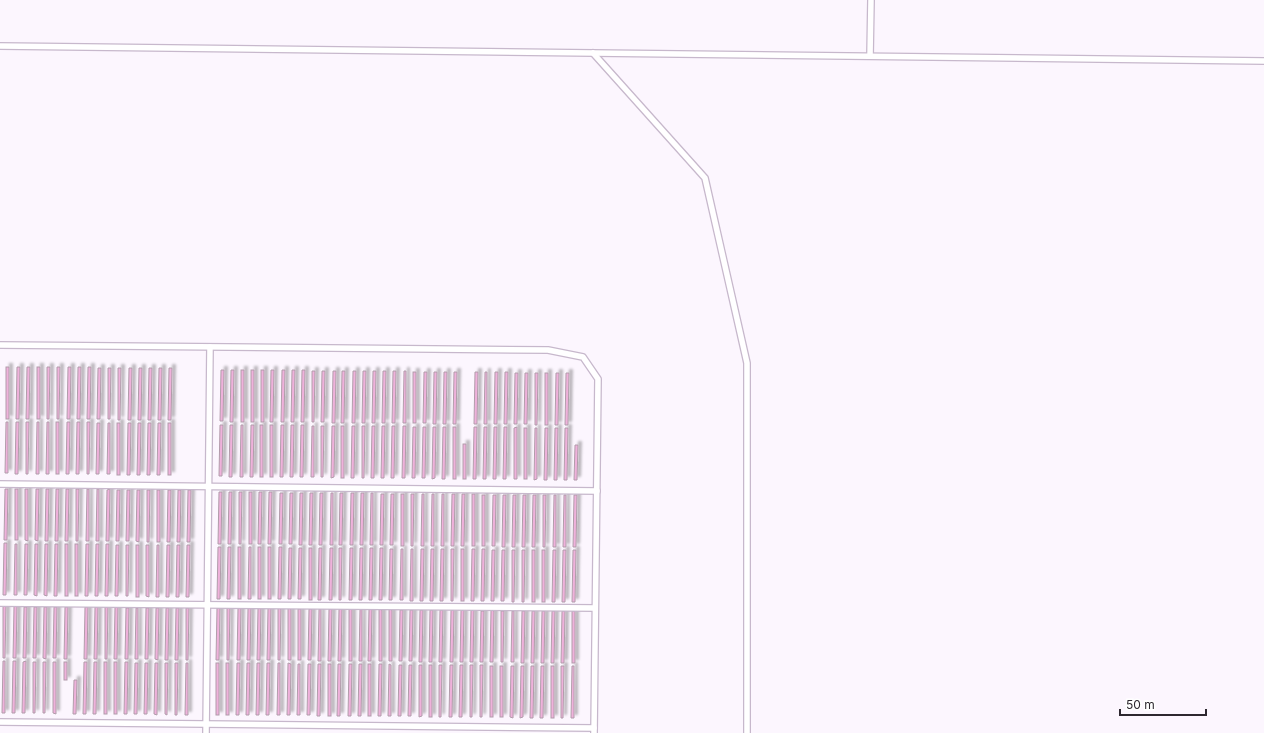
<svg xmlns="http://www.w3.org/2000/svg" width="1264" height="733" font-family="Inter,sans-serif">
<defs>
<filter id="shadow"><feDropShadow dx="3.5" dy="-3.5" stdDeviation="1" flood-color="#0004"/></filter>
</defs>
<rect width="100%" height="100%" fill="#fcf6fe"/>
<!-- building -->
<g fill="#efb1db" stroke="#b19caa" filter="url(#shadow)">
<rect x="6" y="367" width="3" height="52"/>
<path d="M17,367H20L19,419H16Z"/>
<path d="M27,367H30L29,419H26Z"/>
<rect x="37" y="367" width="3" height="52"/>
<path d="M47,367H50L49,419H47Z"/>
<path d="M57,367H60L59,419H57Z"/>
<path d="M68,367H71L70,419H67Z"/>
<path d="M78,367H81L80,419H77Z"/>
<path d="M88,367H91L90,419H87Z"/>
<path d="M98,368H101L100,419H97Z"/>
<path d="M108,368H111L110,419H108Z"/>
<path d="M118,368H121L120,420H118Z"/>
<path d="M129,368H132L131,420H128Z"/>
<path d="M139,368H142L141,420H138Z"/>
<path d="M149,368H152L151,420H148Z"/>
<path d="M159,368H162L161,420H158Z"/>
<path d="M169,368H172L171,420H168Z"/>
<path d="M221,370H224L223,421H220Z"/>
<path d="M231,370H234L233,422H230Z"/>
<rect x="241" y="370" width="3" height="52"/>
<rect x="251" y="370" width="3" height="52"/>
<rect x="261" y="370" width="3" height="52"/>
<path d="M271,370H274L273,422H270Z"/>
<path d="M282,370H285L284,422H281Z"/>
<path d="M292,370H295L294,422H291Z"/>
<path d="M302,370H305L304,422H301Z"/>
<path d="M312,371H315L314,422H312Z"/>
<path d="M322,371H325L324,422H321Z"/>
<path d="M333,371H336L335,423H332Z"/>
<path d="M342,371H345L344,423H341Z"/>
<path d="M353,371H356L355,423H352Z"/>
<path d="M363,371H366L365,423H362Z"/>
<path d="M373,371H376L375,423H372Z"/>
<path d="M383,371H386L385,423H382Z"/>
<path d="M393,371H396L395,423H392Z"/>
<path d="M404,371H406V423H403Z"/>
<rect x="413" y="372" width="3" height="51"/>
<path d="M424,372H427L426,423H423Z"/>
<path d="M434,372H437L436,424H433Z"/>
<path d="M444,372H447L446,424H443Z"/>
<path d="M454,372H457L456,424H453Z"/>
<path d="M475,372H478L477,424H474Z"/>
<path d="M485,372H487V424H484Z"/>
<path d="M495,372H498L497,424H494Z"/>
<path d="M505,372H508L507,424H504Z"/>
<path d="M515,373H518L517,424H514Z"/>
<path d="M525,373H528L527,424H524Z"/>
<path d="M535,373H538L537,425H535Z"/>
<rect x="545" y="373" width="3" height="52"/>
<path d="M556,373H559L558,425H555Z"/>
<path d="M566,373H569L568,425H565Z"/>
<path d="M6,422H8V473H5Z"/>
<path d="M16,422H19L18,474H15Z"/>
<path d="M26,422H29L28,474H26Z"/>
<path d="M37,422H39V474H36Z"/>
<path d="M47,422H49V474H46Z"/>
<rect x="56" y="422" width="3" height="52"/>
<path d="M67,422H70L69,474H66Z"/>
<path d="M77,422H80L79,474H76Z"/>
<path d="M87,422H90L89,474H87Z"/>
<path d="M97,423H100L99,474H96Z"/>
<path d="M108,423H110V474H107Z"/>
<rect x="117" y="423" width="3" height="52"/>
<path d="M128,423H131L130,475H127Z"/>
<path d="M138,423H141L140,475H137Z"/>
<path d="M148,423H151L150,475H147Z"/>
<path d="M158,423H161L160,475H157Z"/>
<rect x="168" y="423" width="3" height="52"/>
<path d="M220,425H223L222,476H219Z"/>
<path d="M230,425H233L232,477H229Z"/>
<path d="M241,425H243V477H240Z"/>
<path d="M251,425H254L253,477H250Z"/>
<rect x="260" y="425" width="3" height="52"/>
<rect x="270" y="425" width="3" height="52"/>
<path d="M281,425H284L283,477H280Z"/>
<path d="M291,425H294L293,477H290Z"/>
<path d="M301,425H304L303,477H300Z"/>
<path d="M312,426H314V477H311Z"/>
<path d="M321,426H324L323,477H321Z"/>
<path d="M332,426H335L334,477L331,478Z"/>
<rect x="341" y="426" width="3" height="52"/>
<path d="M352,426H355L354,478H351Z"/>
<path d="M362,426H365L364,478H362Z"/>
<path d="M372,426H375L374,478H371Z"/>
<path d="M382,426H385L384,478H381Z"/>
<path d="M392,426H395L394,478H391Z"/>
<path d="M403,426H406L405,478H402Z"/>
<path d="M413,427H416L415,478H412Z"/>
<path d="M423,427H426L425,478H422Z"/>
<path d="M433,427H436L435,478L432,479Z"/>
<path d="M443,427H446L445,479H442Z"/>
<rect x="453" y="427" width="3" height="52"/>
<path d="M474,427H477L476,479H473Z"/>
<path d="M484,427H487L486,479H483Z"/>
<path d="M494,427H497L496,479H493Z"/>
<path d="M504,427H507L506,479H503Z"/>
<path d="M517,427V479H514V428Z"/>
<rect x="524" y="428" width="3" height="51"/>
<path d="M535,428H537V479L534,480Z"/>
<path d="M545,428H548L547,480H544Z"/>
<path d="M555,428H558L557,480H554Z"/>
<path d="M565,428H568L567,480H564Z"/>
<rect x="463" y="444" width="3" height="35"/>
<path d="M575,445H578L577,480H574Z"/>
<path d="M5,489H8L7,540H4Z"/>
<rect x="15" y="489" width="3" height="51"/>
<path d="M25,489H28V541L25,540Z"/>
<path d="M36,489H39L38,541L35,540Z"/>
<path d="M46,489H49L48,541H45Z"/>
<path d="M56,489H59L58,541H55Z"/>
<path d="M66,489H69L68,541H65Z"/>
<path d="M76,489H79L78,541H76Z"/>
<path d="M87,489H89V541H86Z"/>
<path d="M97,489H99V541H96Z"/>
<path d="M110,489L109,541H106L107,490Z"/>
<path d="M117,490H120L119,541H116Z"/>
<path d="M127,490H130L129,541H126Z"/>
<path d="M137,490H140L139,542L136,541Z"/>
<path d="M147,490H150L149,542H147Z"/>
<rect x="157" y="490" width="3" height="52"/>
<path d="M168,490H171L170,542H167Z"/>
<path d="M178,490H181L180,542H177Z"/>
<path d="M188,490H191L190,542H187Z"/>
<path d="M219,492H222L221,544H218Z"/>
<path d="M229,492H232L231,544H228Z"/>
<path d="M239,492H242L241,544H239Z"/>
<rect x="249" y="492" width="3" height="52"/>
<path d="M259,492H262L261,544H258Z"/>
<path d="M269,492H272L271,544H268Z"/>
<path d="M280,493H283L282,544H279Z"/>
<path d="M290,493H293L292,544H289Z"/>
<path d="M300,493H303L302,545H299Z"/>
<path d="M310,493H313L312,545H309Z"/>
<path d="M320,493H323L322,545H319Z"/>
<path d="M331,493H333V545H330Z"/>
<path d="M340,493H343L342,545H339Z"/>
<path d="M351,493H354L353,545H350Z"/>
<path d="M361,493H364L363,545H360Z"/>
<path d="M371,493H373V545H370Z"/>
<path d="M381,494H384L383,545H380Z"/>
<path d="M391,494H394L393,545H390Z"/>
<rect x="401" y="494" width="3" height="52"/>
<path d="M411,494H414L413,546H411Z"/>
<path d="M422,494H424V546H421Z"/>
<path d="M432,494H434V546H431Z"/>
<path d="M442,494H444V546H441Z"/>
<path d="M452,494H455L454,546H451Z"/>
<path d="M462,494H465L464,546H461Z"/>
<rect x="472" y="494" width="3" height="52"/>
<rect x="482" y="495" width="3" height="51"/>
<path d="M493,495H496L495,546H492Z"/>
<path d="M503,495H506L505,547H502Z"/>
<path d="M513,495H516L515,547H512Z"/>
<path d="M523,495H526L525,547H522Z"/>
<path d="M533,495H536L535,547H532Z"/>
<path d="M543,495H546L545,547H543Z"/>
<path d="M554,495H556V547H553Z"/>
<path d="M564,495H566V547H563Z"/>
<path d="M574,495H577L576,547H573Z"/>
<path d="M4,543H7L6,595H3Z"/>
<path d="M15,544H17V595H14Z"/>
<path d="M25,544H28L27,595H24Z"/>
<path d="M35,544H38L37,596L34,595Z"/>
<path d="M45,544H48L47,596L44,595Z"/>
<path d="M55,544H58L57,596H54Z"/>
<rect x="65" y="544" width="3" height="52"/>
<rect x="75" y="544" width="3" height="52"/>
<path d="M86,544H89L88,596H85Z"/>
<path d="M96,544H99L98,596H95Z"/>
<path d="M106,544H109L108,596H105Z"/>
<path d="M116,545H119L118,596H115Z"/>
<path d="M126,545H129L128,596H126Z"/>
<rect x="136" y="545" width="3" height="52"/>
<path d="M146,545H149V597L146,596Z"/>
<path d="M157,545H159V597H156Z"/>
<path d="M167,545H170L169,597H166Z"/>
<path d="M177,545H180L179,597H176Z"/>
<path d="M187,545H190L189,597H186Z"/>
<path d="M218,547H221L220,599H217Z"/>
<path d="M228,547H231L230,599H227Z"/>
<rect x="238" y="547" width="3" height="52"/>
<path d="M249,547H251V599H248Z"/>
<rect x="258" y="547" width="3" height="52"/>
<rect x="268" y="547" width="3" height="52"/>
<path d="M279,547H282L281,599H278Z"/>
<path d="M289,548H292L291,599H288Z"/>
<path d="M299,548H302L301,599H298Z"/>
<rect x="309" y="548" width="3" height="52"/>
<path d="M319,548H322L321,600H318Z"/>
<path d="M330,548H333L332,600H329Z"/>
<path d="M339,548H342L341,600H339Z"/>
<path d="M350,548H353L352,600H349Z"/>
<path d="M360,548H363L362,600H359Z"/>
<path d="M370,548H373L372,600H369Z"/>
<path d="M380,548H383L382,600H379Z"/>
<path d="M390,549H393L392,600H389Z"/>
<path d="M401,549H403V600H400Z"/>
<path d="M411,549H413V601H410Z"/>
<path d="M421,549H424L423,601H420Z"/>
<path d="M431,549H434L433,601H430Z"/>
<path d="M441,549H444L443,601H440Z"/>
<path d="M451,549H454L453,601H451Z"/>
<rect x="461" y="549" width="3" height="52"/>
<path d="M472,549H475L474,601H471Z"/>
<path d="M482,549H485L484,601H481Z"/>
<path d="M492,550H495L494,601H491Z"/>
<path d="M502,550H505L504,601H501Z"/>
<path d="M512,550H515L514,602H512Z"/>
<path d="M522,550H525L524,602H522Z"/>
<rect x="532" y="550" width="3" height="52"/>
<rect x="542" y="550" width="3" height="52"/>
<path d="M553,550H556L555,602H552Z"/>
<path d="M563,550H566L565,602H562Z"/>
<path d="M573,550H576L575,602H572Z"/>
<path d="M3,606H6L5,658H3Z"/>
<path d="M14,606H17L16,658H13Z"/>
<path d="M24,607H27L26,658H23Z"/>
<path d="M34,607H37L36,658H33Z"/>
<path d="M44,607H47L46,659L43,658Z"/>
<path d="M54,607H57L56,658H53Z"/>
<path d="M65,607H68L67,659H64Z"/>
<path d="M85,607H88L87,659H84Z"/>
<path d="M95,607H98L97,659H94Z"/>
<path d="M105,607H108L107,659H105Z"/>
<path d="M115,607H118L117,659H114Z"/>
<path d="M126,608H129L128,659H125Z"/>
<path d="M136,608H138V659H135Z"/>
<path d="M146,608H149L148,659H145Z"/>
<path d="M156,608H159L158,660L155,659Z"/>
<path d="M166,608H169L168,660H165Z"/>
<path d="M176,608H179L178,660H175Z"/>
<path d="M186,608H189L188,660H186Z"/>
<path d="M217,608H220L219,660H216Z"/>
<path d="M227,608H230L229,660H227Z"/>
<path d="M238,608H241L240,660H237Z"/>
<path d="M248,608H251L250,660H247Z"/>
<path d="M258,608H261L260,660H257Z"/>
<path d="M268,608H271L270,660H267Z"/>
<path d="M278,608L281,609L280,660H278Z"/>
<path d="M288,608L291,609V660H288Z"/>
<rect x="298" y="609" width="3" height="51"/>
<path d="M309,609H312L311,660H308Z"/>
<path d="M319,609H321V661H318Z"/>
<path d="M329,609H332L331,661H328Z"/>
<path d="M339,609H342L341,661H338Z"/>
<rect x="349" y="609" width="3" height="52"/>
<path d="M360,609H362V661H359Z"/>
<path d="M369,609H372L371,661H368Z"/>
<path d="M379,609L382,610V661H379Z"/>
<path d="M389,609L392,610V661H389Z"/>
<path d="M400,610H403L402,661H399Z"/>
<path d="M410,610H413L412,661H409Z"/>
<path d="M420,610H423L422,662H419Z"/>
<path d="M430,610H433L432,662H429Z"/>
<path d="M440,610H443L442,662H439Z"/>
<path d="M451,610H454L453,662H450Z"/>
<path d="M461,610H464L463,662H460Z"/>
<path d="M471,610H474L473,662H470Z"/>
<path d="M491,610L494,611L493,662H490Z"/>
<path d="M481,611H484L483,662H480Z"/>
<path d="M501,611H504L503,662H501Z"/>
<path d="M512,611H514V662H511Z"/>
<path d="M522,611H525L524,663H521Z"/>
<path d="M532,611H535L534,663H531Z"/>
<path d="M542,611H545L544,663H541Z"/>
<path d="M552,611H555L554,663H551Z"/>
<path d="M562,611H565L564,663H561Z"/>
<rect x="572" y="611" width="3" height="52"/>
<path d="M3,661H5V713H2Z"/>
<path d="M13,661H16L15,713H12Z"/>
<path d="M26,661L25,713H22L23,662Z"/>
<path d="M33,662H36L35,713H33Z"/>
<path d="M43,662H46L45,713H43Z"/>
<path d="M53,662H56V714L53,713Z"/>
<rect x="64" y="662" width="3" height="18"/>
<path d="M84,662H87L86,714H83Z"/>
<path d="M94,662H97L96,714H93Z"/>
<rect x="104" y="662" width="3" height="52"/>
<rect x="114" y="662" width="3" height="52"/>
<path d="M125,662H128L127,714H124Z"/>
<path d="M135,663H138L137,714H134Z"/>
<path d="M145,663H148L147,714H144Z"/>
<path d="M155,663H158L157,715L154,714Z"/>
<path d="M165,663H168L167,715L165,714Z"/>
<path d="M175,663H178L177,715H175Z"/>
<path d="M186,663H188V715H185Z"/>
<rect x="216" y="663" width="3" height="52"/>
<rect x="226" y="663" width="3" height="52"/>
<path d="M237,663H240L239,715H236Z"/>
<path d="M247,663H250L249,715H246Z"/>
<path d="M257,663H260L259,715H256Z"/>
<path d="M267,663H270L269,715H266Z"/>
<path d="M278,663H280V715H277Z"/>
<path d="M288,663L291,664L290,715H287Z"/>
<path d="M298,664H300V715H297Z"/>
<path d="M308,664H311L310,715H307Z"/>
<path d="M318,664H321L320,716H317Z"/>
<rect x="328" y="664" width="3" height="52"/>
<path d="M338,664H341L340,716H337Z"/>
<path d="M349,664H352L351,716H348Z"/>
<path d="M359,664H362L361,716H358Z"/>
<rect x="368" y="664" width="3" height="52"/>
<path d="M379,664H382L381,716H378Z"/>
<path d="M389,664L391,665V716H388Z"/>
<path d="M399,665H402L401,716H398Z"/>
<path d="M409,665H412L411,716H408Z"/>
<path d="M419,665H422V716L419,717Z"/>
<rect x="429" y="665" width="3" height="52"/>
<path d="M439,665H442L441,717H439Z"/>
<path d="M450,665H453L452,717H449Z"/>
<path d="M460,665H463L462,717H459Z"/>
<path d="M470,665H473L472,717H470Z"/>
<path d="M480,665H483L482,717H480Z"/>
<rect x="490" y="666" width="3" height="51"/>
<rect x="500" y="666" width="3" height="51"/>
<path d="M511,666H514L513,718L510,717Z"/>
<path d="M521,666H524L523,717L520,718Z"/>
<path d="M531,666H534L533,718H530Z"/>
<path d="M541,666H544L543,718H540Z"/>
<rect x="551" y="666" width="3" height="52"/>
<path d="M561,666H564L563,718H561Z"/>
<path d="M572,666H574V718H571Z"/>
<path d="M74,680H77L76,714H73Z"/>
</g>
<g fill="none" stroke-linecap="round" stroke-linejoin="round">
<!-- service casing -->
<g stroke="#c7b8cc" stroke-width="8">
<g id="service">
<path d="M0,46L1264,61"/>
<path d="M593,53L705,178L747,363V733"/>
<path d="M870,56L871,0"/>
<path d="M0,345L548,350L583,357L598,379L594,733"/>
<path d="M0,484L597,491"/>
<path d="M0,603L595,608"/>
<path d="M0,722L594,728"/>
<path d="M206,733L210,347"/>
</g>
</g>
<!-- service -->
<use href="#service" stroke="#fff" stroke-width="5.5"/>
</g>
<!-- scale -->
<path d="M1120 709v6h86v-6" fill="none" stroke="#2d272f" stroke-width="2"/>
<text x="1126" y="709" font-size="12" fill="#2d272f" stroke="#ffffff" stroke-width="3" paint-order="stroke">50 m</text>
</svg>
